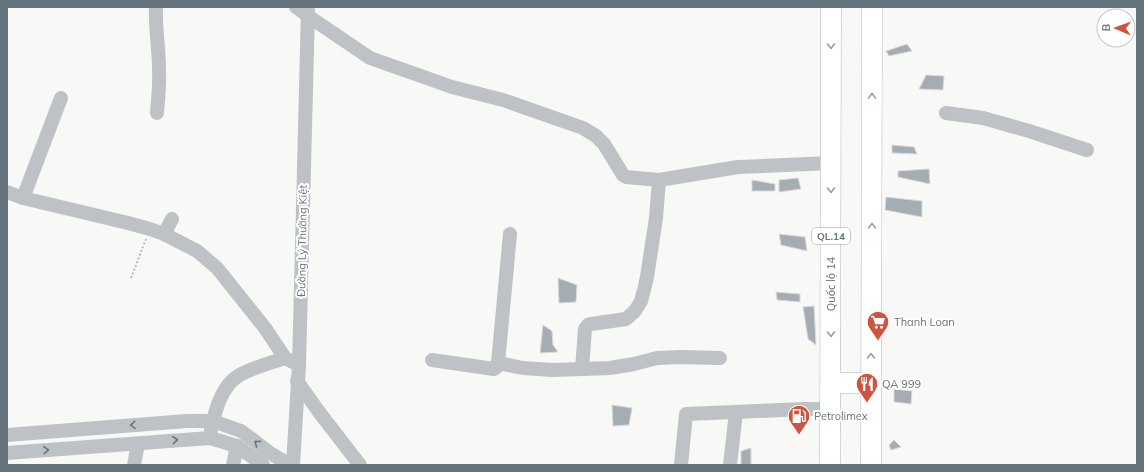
<svg xmlns="http://www.w3.org/2000/svg" width="1144" height="472" font-family="Mulish,sans-serif">
<rect width="100%" height="100%" fill="#f8f8f6"/>
<!-- building -->
<g fill="#a6adb2" stroke="#dadad8">
<path d="M907,44L912,51L889,56L886,51Z"/>
<path d="M926,75L944,76L943,90L919,89Z"/>
<path d="M892,145L914,147L917,154L892,153Z"/>
<path d="M929,169L930,184L898,177V171Z"/>
<path d="M798,178L801,189L779,192V180Z"/>
<path d="M752,180L775,184V191H752Z"/>
<path d="M886,197L922,201V217L885,210Z"/>
<path d="M779,234L805,237L807,251L781,245Z"/>
<path d="M558,278L577,285L576,302L559,303Z"/>
<path d="M776,292L800,294V302L777,300Z"/>
<path d="M814,306L816,345L808,339L803,307Z"/>
<path d="M543,325L552,331L553,345L558,352L540,353Z"/>
<path d="M894,389L912,391L911,404L894,402Z"/>
<path d="M612,405L632,408L629,425L613,426Z"/>
<path d="M894,440L901,447L891,450L889,445Z"/>
<path d="M751,448V465H741V451Z"/>
</g>
<g fill="none" stroke-linecap="round" stroke-linejoin="round">
<!-- highway casing -->
<g stroke="#b2b6b8" stroke-width="21">
<g id="highway">
<path d="M831,383H871"/>
<path d="M830,465L831,7"/>
<path d="M871,465L872,7"/>
</g>
</g>
<!-- path -->
<path stroke="#b8bcbe" stroke-width="2" stroke-dasharray="2 2" stroke-linecap="butt" d="M131,278L146,239"/>
<!-- minor -->
<g stroke="#bec2c5" stroke-width="14">
<path d="M156,7C155,28 159,48 159,69C160,84 158,99 157,113"/>
<path d="M296,7L308,16L370,58L452,87L503,100L583,128L596,136L604,144L623,175L626,177L659,180L656,218L647,277L644,290L641,301L635,311L626,319L591,324L588,325L585,329L582,369L552,370L523,368L498,363"/>
<path d="M946,113L983,118L1029,131L1087,150"/>
<path d="M659,180L738,167L831,163"/>
<path d="M7,192L23,198L128,223L150,229L164,234L197,251L217,268L265,328L285,358L299,365"/>
<path d="M23,198L61,98"/>
<path d="M164,234L172,219"/>
<path d="M432,360L494,369L497,367L498,363L510,234"/>
<path d="M582,369L610,368L634,364L657,358L680,357L720,358"/>
<path d="M297,381L319,412L360,465"/>
<path d="M211,430C215,411 221,387 238,376C251,368 270,363 285,358"/>
<path d="M7,435L187,421H213L241,431L270,453L290,465"/>
<path d="M7,453L210,438L237,446L263,465"/>
<path d="M134,465L138,444"/>
<path d="M233,465L237,446"/>
<path d="M293,465L299,365L308,10"/>
<path d="M681,465L686,414L736,412"/>
<path d="M730,465L736,412L805,409H830"/>
</g>
<!-- highway -->
<use href="#highway" stroke="#fff" stroke-width="20"/>
</g>
<!-- one-way arrows -->
<defs><path id="oneway-chevron" d="M-2-3.5L2.5 0L-2 3.5" fill="none" stroke-width="1.6" stroke-linecap="round" stroke-linejoin="round"/></defs>
<g stroke="#949ea4">
<use href="#oneway-chevron" transform="translate(831 46) rotate(90)"/>
<use href="#oneway-chevron" transform="translate(872 96) rotate(-90)"/>
<use href="#oneway-chevron" transform="translate(831 190) rotate(90)"/>
<use href="#oneway-chevron" transform="translate(872 226) rotate(-90)"/>
<use href="#oneway-chevron" transform="translate(831 334) rotate(90)"/>
<use href="#oneway-chevron" transform="translate(871 356) rotate(-90)"/>
</g>
<g stroke="#66757d">
<use href="#oneway-chevron" transform="translate(133 425) rotate(176)"/>
<use href="#oneway-chevron" transform="translate(175 440) rotate(-5)"/>
<use href="#oneway-chevron" transform="translate(257 443) rotate(-144)"/>
<use href="#oneway-chevron" transform="translate(46 450) rotate(-4)"/>
</g>
<!-- icons -->
<defs>
<g id="supermarket-pin" transform="scale(1.15)"><path d="M0 17L-7.5 6A9.5 9.5 0 1 1 7.5 6Z" fill="#cf543f" stroke="#fff"/><path d="M-6-5.5h2.5l.6 2H6L4.5 2H-2.5L-4.4-4H-6ZM-1.5 3.2a1.3 1.3 0 1 0 .1 0ZM3 3.2a1.3 1.3 0 1 0 .1 0Z" fill="#fff"/></g>
<g id="restaurant-pin" transform="scale(1.15)"><path d="M0 17L-7.5 6A9.5 9.5 0 1 1 7.5 6Z" fill="#cf543f" stroke="#fff"/><path d="M-5-6h1v4h1v-4h1v4h1v-4h1v5L-1.5 .5V6h-2V.5L-5-1ZM5-6V6H3V1.5H1.5Q1.5-4 5-6Z" fill="#fff"/></g>
<g id="fuel-pin" transform="scale(1.15)"><path d="M0 17L-7.5 6A9.5 9.5 0 1 1 7.5 6Z" fill="#cf543f" stroke="#fff"/><path d="M-5.5-6h7V0h2V4h1.3V-2.5L3-4.5l.8-.8L6-3V5H2.5V1h-1V6h-7ZM-4.2-4.7v3.2H.2V-4.7Z" fill="#fff"/></g>
</defs>
<g fill-rule="evenodd">
<use href="#supermarket-pin" x="878" y="322"/>
<use href="#restaurant-pin" x="867" y="384"/>
<use href="#fuel-pin" x="799" y="416"/>
</g>
<g text-anchor="middle" stroke-width="4" stroke-linejoin="round" paint-order="stroke">
<!-- shield labels -->
<rect fill="#fff" stroke="#949ea4" stroke-width="1" x="812" y="228" width="38" height="16" rx="3"/>
<g font-size="10" font-weight="bold" fill="#66757d">
<text x="831" y="240">QL.14</text>
</g>
<!-- street labels -->
<g font-size="11" fill="#66757d" stroke="#fff">
<text transform="translate(302 241) rotate(-89)" y="4">Đường Lý Thường Kiệt</text>
<text transform="translate(831 284) rotate(-90)" y="4">Quốc lộ 14</text>
</g>
<!-- poi labels -->
<g font-size="11" fill="#66757d" stroke="#fff" text-anchor="start">
<text x="894" y="326">Thanh Loan</text>
<text x="882" y="388">QA 999</text>
<text x="814" y="420">Petrolimex</text>
</g>
</g>
<!-- border -->
<rect width="1144" height="472" fill="none" stroke="#66757d" stroke-width="16"/>
<!-- north arrow -->
<g transform="translate(1116 28) rotate(272)"><circle r="19" fill="#ffffff" stroke="#c2c8cb"/>
<path d="M0-3L7 15L0 10L-7 15Z" fill="#cf543f"/>
<text y="-6" font-size="11" font-weight="bold" text-anchor="middle" fill="#66757d">B</text>
</g>
</svg>
